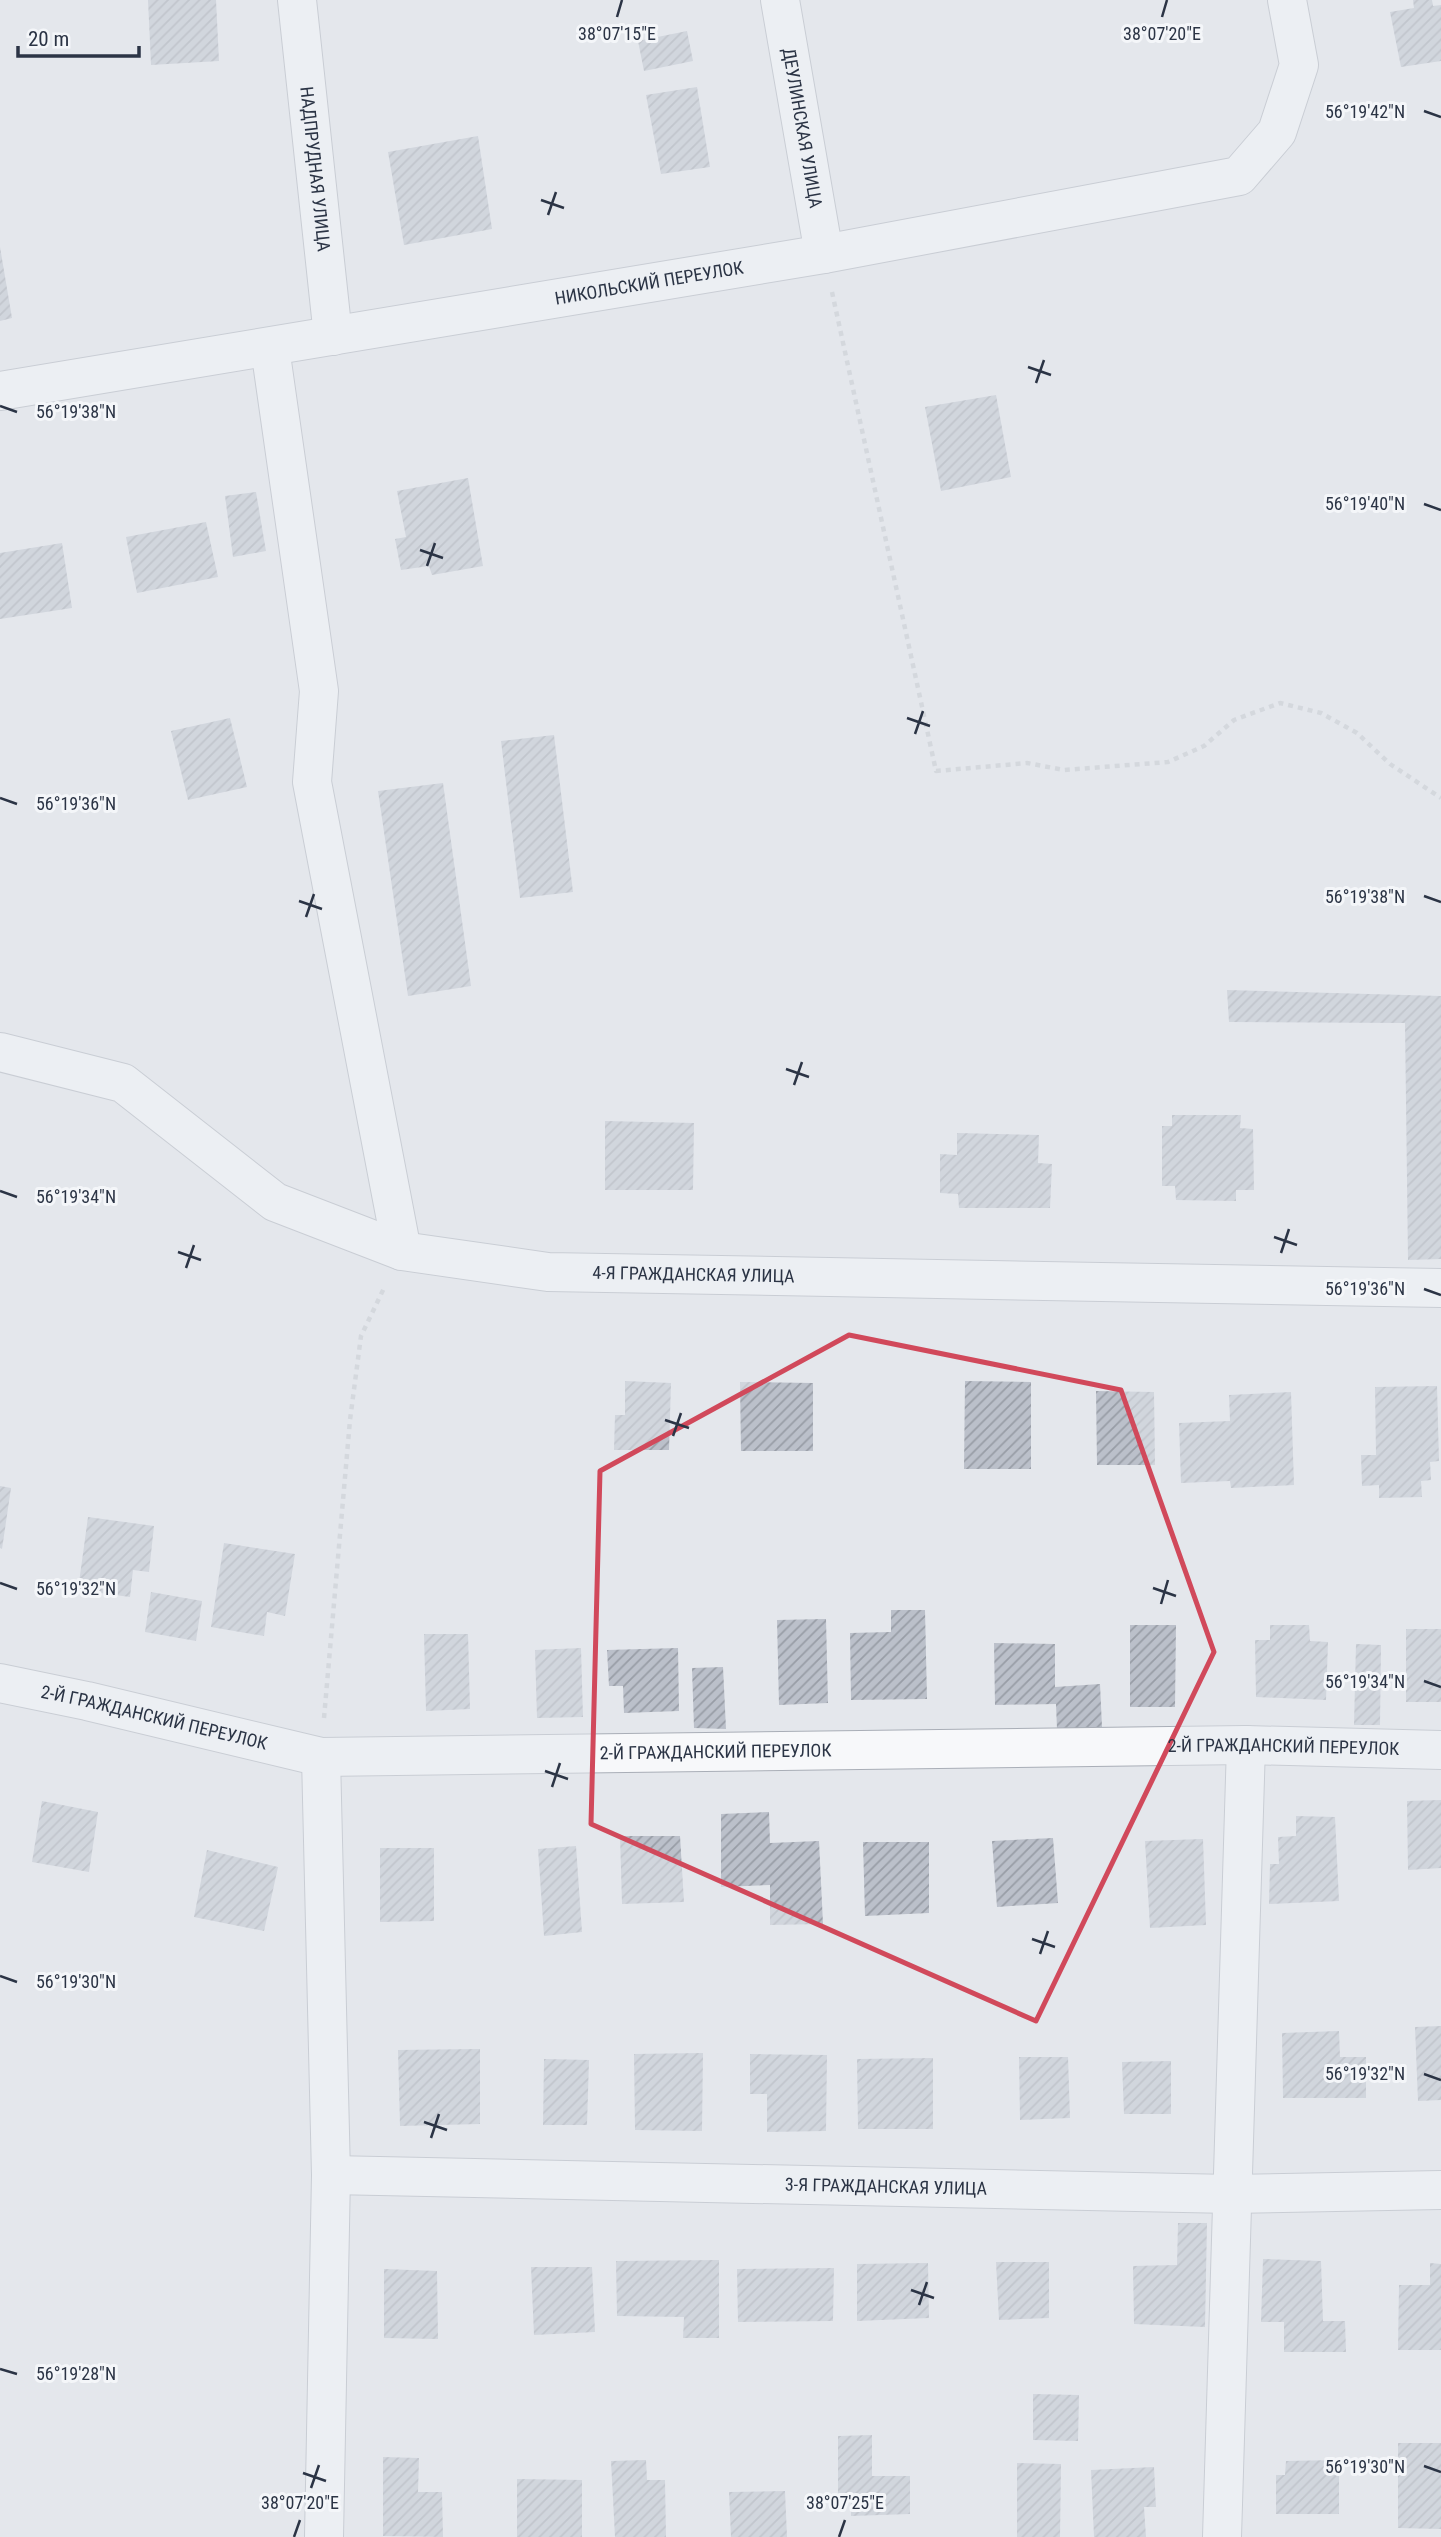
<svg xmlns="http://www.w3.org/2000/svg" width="1441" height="2537" font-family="'Roboto Condensed',sans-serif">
<defs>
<pattern id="building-hatch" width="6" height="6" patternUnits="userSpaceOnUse" patternTransform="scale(1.75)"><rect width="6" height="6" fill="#bbc0ca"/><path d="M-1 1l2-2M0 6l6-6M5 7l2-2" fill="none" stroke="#989da6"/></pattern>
</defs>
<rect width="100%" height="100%" fill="#e4e7ec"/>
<!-- building -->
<g fill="url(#building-hatch)">
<path d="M148,0H216L219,61L151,65Z"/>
<path d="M1413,0H1432L1433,6L1441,5V61L1401,67L1390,12L1414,8Z"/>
<path d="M687,31L693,61L644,71L638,41Z"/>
<path d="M697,87L710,167L661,174L646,95Z"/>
<path d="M478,136L492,229L404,245L388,152Z"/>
<path d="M0,247L12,318L0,321Z"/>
<path d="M996,395L1011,477L941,491L925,407Z"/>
<path d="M468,478L483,566L432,575L429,566L401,570L395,539L406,537L397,491Z"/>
<path d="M256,492L266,551L233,557L225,496Z"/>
<path d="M206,522L218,577L137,593L126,537Z"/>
<path d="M62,543L72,608L0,619V553Z"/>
<path d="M230,718L247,787L188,800L171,731Z"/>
<path d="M554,735L573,892L520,898L501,741Z"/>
<path d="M443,783L471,986L408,996L378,791Z"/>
<path d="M1227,990L1441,996V1259L1408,1260L1405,1023L1229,1022Z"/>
<path d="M1172,1115H1241L1240,1128L1253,1129L1254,1190H1236V1201L1176,1200L1175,1186H1162V1126H1172Z"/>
<path d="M605,1121L694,1123L693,1190H605Z"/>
<path d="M957,1133L1039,1135L1038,1163L1052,1164L1050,1208H959L958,1194L940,1193V1154L957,1155Z"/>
<path d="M625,1381L671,1383L669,1450H614L615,1415H625Z"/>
<path d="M965,1381L1031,1382V1469H964Z"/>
<path d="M740,1382L813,1383V1451H741Z"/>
<path d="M1437,1386L1439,1461L1430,1462L1431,1480L1421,1481L1422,1497L1379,1498V1485L1362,1486L1361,1455H1376L1375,1387Z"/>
<path d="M1096,1391L1154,1392L1155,1465H1097Z"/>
<path d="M1291,1392L1294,1485L1231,1488L1230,1481L1181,1483L1179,1423L1230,1421L1229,1395Z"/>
<path d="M0,1486L11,1488L2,1549L0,1548Z"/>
<path d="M88,1517L154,1526L149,1572L133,1570L130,1597L78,1590Z"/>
<path d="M224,1543L295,1554L285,1616L267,1612L264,1636L211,1627Z"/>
<path d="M151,1592L202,1601L196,1641L145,1632Z"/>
<path d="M891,1610H925L927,1699L851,1700L850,1633L891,1632Z"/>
<path d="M826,1619L828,1703L779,1705L777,1620Z"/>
<path d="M1130,1625H1176L1175,1707H1130Z"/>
<path d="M1270,1625H1309L1310,1641L1328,1642L1326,1700L1256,1697L1255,1640H1270Z"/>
<rect x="1406" y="1629" width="35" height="73"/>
<path d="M424,1634H468L470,1709L426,1711Z"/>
<path d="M994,1643L1055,1644V1687L1100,1684L1102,1727L1057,1729L1056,1704L995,1705Z"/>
<path d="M1356,1644L1381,1645L1380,1725H1354Z"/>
<path d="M581,1648L583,1717L537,1718L535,1650Z"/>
<path d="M678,1648L679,1711L624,1713L623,1686H609L607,1650Z"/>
<path d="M723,1667L726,1729L694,1728L692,1668Z"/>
<path d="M1441,1800V1868L1408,1870L1407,1801Z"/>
<path d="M42,1801L98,1812L89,1872L32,1862Z"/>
<path d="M769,1812L770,1843L819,1841L823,1924L770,1925V1885L721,1887V1814Z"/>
<path d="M1296,1816L1335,1817L1339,1901L1269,1904L1270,1864H1279L1278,1837L1296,1836Z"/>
<path d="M620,1836H680L684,1902L622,1904Z"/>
<path d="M1053,1838L1058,1903L997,1907L992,1841Z"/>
<path d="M1203,1839L1206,1925L1150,1928L1145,1841Z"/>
<path d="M863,1842H929V1913L865,1916Z"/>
<path d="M576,1846L582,1932L544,1936L538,1849Z"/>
<path d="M380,1848H434V1921L380,1922Z"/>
<path d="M207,1850L278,1867L264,1931L194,1917Z"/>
<path d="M1441,2026V2100L1418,2101L1415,2027Z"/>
<path d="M1339,2031L1340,2057H1366V2098H1283L1282,2033Z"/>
<path d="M480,2049V2124L400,2126L398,2050Z"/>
<path d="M703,2053L702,2131L635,2130L634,2054Z"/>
<path d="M750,2054L827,2055L826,2131L767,2132V2094H750Z"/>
<path d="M1019,2057H1068L1070,2118L1020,2120Z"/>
<path d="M933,2058V2129H858L857,2059Z"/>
<path d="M544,2059L589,2060L587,2125H543Z"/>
<path d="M1171,2061V2114H1124L1122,2062Z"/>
<path d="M1178,2223H1207L1205,2327L1134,2324L1133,2266L1177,2265Z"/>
<path d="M1263,2259L1321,2261L1323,2321H1345L1346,2352H1284V2322H1261Z"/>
<path d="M719,2260V2338H683L684,2317L617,2316L616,2261Z"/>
<path d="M996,2262H1049V2318L999,2320Z"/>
<path d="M928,2263L929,2318L857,2321V2264Z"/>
<path d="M1430,2263L1441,2264V2350H1398L1399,2285H1430Z"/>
<path d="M531,2267H592L595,2332L534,2335Z"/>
<path d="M834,2268L833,2321L738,2322L737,2269Z"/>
<path d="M384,2269L437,2271L438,2339L384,2338Z"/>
<path d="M1033,2394L1079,2395L1078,2441L1033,2440Z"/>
<path d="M872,2435V2476H910V2514L851,2516V2501H838V2436Z"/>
<path d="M1398,2443H1441V2529L1398,2528Z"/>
<path d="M383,2457L419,2458L418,2492H442L443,2537L383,2536Z"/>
<path d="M646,2460L647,2480H665L666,2537H615L611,2461Z"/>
<path d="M1339,2460V2514H1276V2475H1285L1286,2461Z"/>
<path d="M1017,2463L1061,2464L1060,2537H1017Z"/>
<path d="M1154,2467L1156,2507H1144L1146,2537H1094L1091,2470Z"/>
<path d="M517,2479L582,2480V2537H517Z"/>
<path d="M785,2491L787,2537H731L729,2492Z"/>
</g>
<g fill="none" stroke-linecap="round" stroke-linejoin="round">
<!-- minor casing -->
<g stroke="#a9aeb7" stroke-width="40">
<g id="minor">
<path id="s1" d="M297,0L333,336"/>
<path id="s2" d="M780,0L824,254"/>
<path d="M270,348L319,691L312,782L402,1251"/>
<path id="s3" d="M0,391L824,254L1239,176L1277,132L1299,65L1287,0"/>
<path id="s4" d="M0,1052L123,1083L275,1202L402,1251L548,1272L1441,1288"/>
<path id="s5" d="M0,1683L87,1701L321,1757L1246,1745L1441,1750"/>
<path d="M321,1757L331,2175L324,2537"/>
<path id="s6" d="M331,2175L1231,2194L1441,2190"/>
<path d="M1222,2537L1246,1745"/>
</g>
</g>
<!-- path -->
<g stroke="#c2c5cb" stroke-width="4.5" stroke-dasharray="5 5" stroke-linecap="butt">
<path d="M832,292L936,771L1027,763L1064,770L1168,762L1204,746L1234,720L1280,703L1321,713L1357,733L1390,764L1441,798"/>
<path d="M324,1718L350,1420L361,1336L385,1286"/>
</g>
<!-- minor -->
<use href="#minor" stroke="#f7f8fa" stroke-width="38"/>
</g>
<!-- marked area -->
<path d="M0 0H1441V2537H0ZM849,1335L1121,1390L1214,1652L1036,2021L591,1824L600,1471Z" fill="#e4e7ec" fill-opacity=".55" fill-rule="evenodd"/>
<path fill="none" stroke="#d1495b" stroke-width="5" stroke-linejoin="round" d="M849,1335L1121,1390L1214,1652L1036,2021L591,1824L600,1471Z"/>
<!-- ticks -->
<path fill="none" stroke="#2b3445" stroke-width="2.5" d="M617,17L622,0M1162,17L1167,0M1424,111L1441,117M541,200L564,208M548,215L556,192M1028,367L1051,375M1036,383L1044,360M0,406L17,412M1424,504L1441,510M420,550L443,558M427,566L435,543M907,718L930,726M915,734L923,711M0,798L17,804M1424,896L1441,902M299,901L322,909M306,917L314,894M786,1069L809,1077M794,1085L802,1062M0,1191L17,1197M1274,1237L1297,1245M178,1252L201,1260M1281,1253L1289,1229M186,1268L194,1245M1424,1289L1441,1295M665,1420L689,1428M673,1436L681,1413M0,1583L17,1589M1153,1588L1176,1596M1161,1604L1168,1580M1424,1681L1441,1687M545,1771L568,1779M552,1787L560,1763M1032,1939L1055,1947M1040,1954L1048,1931M0,1976L17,1982M1424,2074L1441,2080M424,2122L447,2130M431,2138L439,2114M911,2290L934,2298M919,2305L927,2282M0,2369L17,2374M1424,2466L1441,2472M303,2473L326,2481M311,2488L319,2465M294,2537L300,2520M839,2537L845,2520"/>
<g text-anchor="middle" stroke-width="6" stroke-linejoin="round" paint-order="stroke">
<!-- street labels -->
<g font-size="18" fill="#2b3445" stroke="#f4f6f9">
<text dy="6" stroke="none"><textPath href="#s2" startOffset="130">ДЕУЛИНСКАЯ УЛИЦА</textPath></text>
<text dy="6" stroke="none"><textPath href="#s1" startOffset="170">НАДПРУДНАЯ УЛИЦА</textPath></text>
<text dy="6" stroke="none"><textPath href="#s3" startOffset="658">НИКОЛЬСКИЙ ПЕРЕУЛОК</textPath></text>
<text dy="6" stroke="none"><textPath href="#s4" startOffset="749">4-Я ГРАЖДАНСКАЯ УЛИЦА</textPath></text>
<text dy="6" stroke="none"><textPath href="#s5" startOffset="158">2-Й ГРАЖДАНСКИЙ ПЕРЕУЛОК</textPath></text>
<text dy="6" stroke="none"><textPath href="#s5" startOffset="1292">2-Й ГРАЖДАНСКИЙ ПЕРЕУЛОК</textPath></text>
<text dy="6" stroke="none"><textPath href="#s5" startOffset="724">2-Й ГРАЖДАНСКИЙ ПЕРЕУЛОК</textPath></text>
<text dy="6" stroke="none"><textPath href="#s6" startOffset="555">3-Я ГРАЖДАНСКАЯ УЛИЦА</textPath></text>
</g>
</g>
<g font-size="18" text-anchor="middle" fill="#2b3445" stroke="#f4f6f9" stroke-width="6" stroke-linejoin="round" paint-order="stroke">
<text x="1162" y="40">38°07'20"E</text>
<text x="617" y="40">38°07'15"E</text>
<text x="1365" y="118">56°19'42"N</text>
<text x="76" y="418">56°19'38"N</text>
<text x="1365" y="510">56°19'40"N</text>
<text x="76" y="810">56°19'36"N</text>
<text x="1365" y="903">56°19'38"N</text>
<text x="76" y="1203">56°19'34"N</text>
<text x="1365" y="1295">56°19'36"N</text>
<text x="76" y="1595">56°19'32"N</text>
<text x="1365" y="1688">56°19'34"N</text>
<text x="76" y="1988">56°19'30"N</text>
<text x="1365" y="2080">56°19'32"N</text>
<text x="76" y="2380">56°19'28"N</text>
<text x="1365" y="2473">56°19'30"N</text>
<text x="300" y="2509">38°07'20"E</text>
<text x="845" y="2509">38°07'25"E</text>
</g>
<!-- scale -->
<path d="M18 46v10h121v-10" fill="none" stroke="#2b3445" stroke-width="3.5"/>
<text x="28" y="46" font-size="21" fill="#2b3445" stroke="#f4f6f9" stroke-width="5" paint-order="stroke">20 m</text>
</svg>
